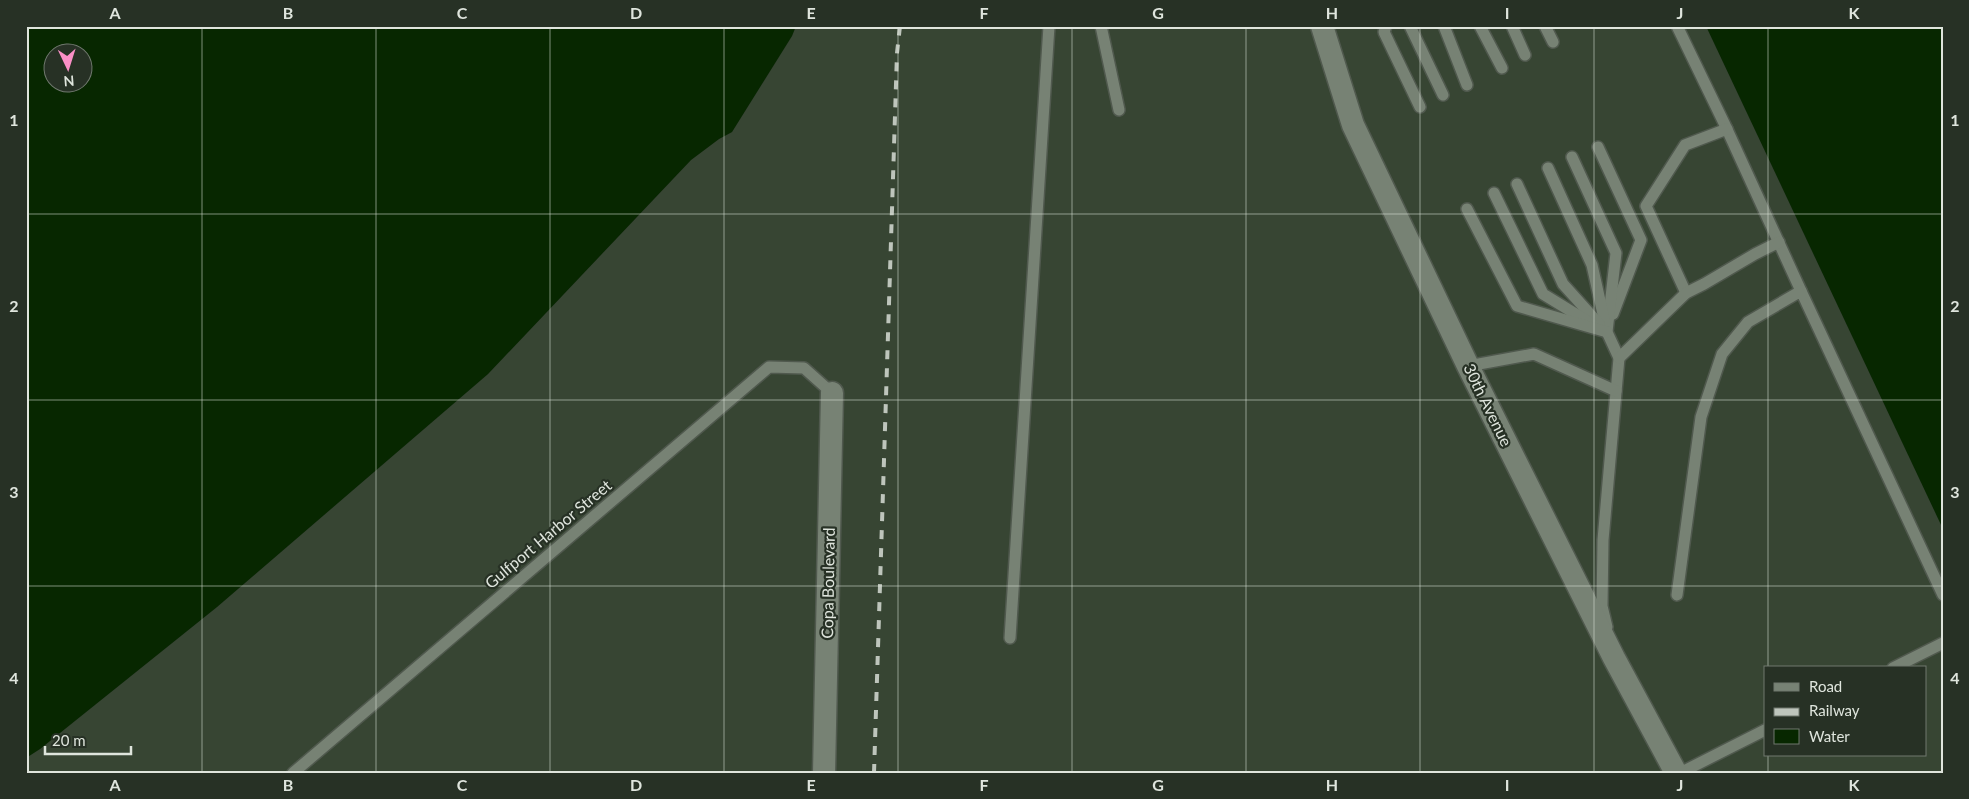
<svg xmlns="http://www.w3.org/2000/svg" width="1969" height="799" font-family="Lato,sans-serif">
<rect width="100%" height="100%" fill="#313b2e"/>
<!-- built -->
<path fill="#374533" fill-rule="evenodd" d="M796,26H1706L1943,529V773H26V758L40,749L217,607L488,374L691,160L719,139L732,132L792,36ZM1765,668H1925V755H1765Z"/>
<!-- water -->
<g fill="#072700" fill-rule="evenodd">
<path d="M26,26H796L792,36L732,132L719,139L691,160L488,374L217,607L40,749L26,758ZM52,52H82V82H52Z"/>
<path d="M1706,26H1943V529Z"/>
</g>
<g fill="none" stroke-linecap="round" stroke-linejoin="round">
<!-- lane casing -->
<g stroke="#50594e" stroke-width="14">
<g id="lane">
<path d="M1101,26L1119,110"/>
<path d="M1386,26L1384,32L1420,107"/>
<path d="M1410,26L1443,95"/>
<path d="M1444,26L1467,85"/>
<path d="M1480,26L1502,68"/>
<path d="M1512,26L1525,55"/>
<path d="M1545,26L1553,42"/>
<path d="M1677,26L1725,125L1801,291"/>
<path d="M1598,147L1641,240L1613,314"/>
<path d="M1572,157L1616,253L1607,332L1619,358L1603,540L1602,606L1607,627"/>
<path d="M1548,168L1592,265L1605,323"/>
<path d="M1517,184L1563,284L1599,324"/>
<path d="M1494,193L1543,294L1592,324"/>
<path d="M1467,209L1517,306L1607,332"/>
<path d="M1686,293L1646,206L1685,145L1727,129"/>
<path d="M1619,358L1686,293L1704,284L1755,254L1779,242"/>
<path d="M1468,366L1534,354L1616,391"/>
<path d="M1677,595L1701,417L1722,354L1748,322L1801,291L1943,595"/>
<path d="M1010,638L1049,26"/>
<path d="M1893,668L1943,643"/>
<path d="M293,773L769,367L804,368L832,393"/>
<path d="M1680,773L1765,730"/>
</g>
</g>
<!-- street casing -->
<g stroke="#50594e" stroke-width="25">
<g id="street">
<path d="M1322,26L1353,125L1468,366L1614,658L1676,773"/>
<path d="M824,773L832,393"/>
</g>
</g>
<!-- lane -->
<use href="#lane" stroke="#778274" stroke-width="11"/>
<!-- street -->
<use href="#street" stroke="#778274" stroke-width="22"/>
<!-- rail -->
<path stroke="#bec5bc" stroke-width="4" stroke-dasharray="9 9" stroke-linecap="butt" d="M874,773L897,53L900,26"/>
</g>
<!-- grid -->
<path fill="none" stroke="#dfe5dd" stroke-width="1" stroke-opacity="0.55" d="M202,26V773M376,26V773M550,26V773M724,26V773M898,26V773M1072,26V773M1246,26V773M1420,26V773M1594,26V773M1768,26V668M26,214H1943M26,400H1943M26,586H1943M1768,755V773"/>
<g text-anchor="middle" stroke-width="4.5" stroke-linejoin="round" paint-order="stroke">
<!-- street labels -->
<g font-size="16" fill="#dfe5dd" stroke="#273125">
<text transform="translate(1488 405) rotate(64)" y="6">30th Avenue</text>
<text transform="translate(548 534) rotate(-40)" y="6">Gulfport Harbor Street</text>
<text transform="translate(828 583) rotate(-89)" y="6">Copa Boulevard</text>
</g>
</g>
<!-- border -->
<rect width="1969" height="799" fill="none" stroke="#273125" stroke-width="55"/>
<!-- legend -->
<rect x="1764" y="666" width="162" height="90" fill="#273125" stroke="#71796f"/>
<rect x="1774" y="683" width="25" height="8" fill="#778274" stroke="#71796f"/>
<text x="1809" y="692" font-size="15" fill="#dfe5dd">Road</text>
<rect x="1774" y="708" width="25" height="8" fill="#bec5bc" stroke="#71796f"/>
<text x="1809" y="716" font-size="15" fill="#dfe5dd">Railway</text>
<rect x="1774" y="729" width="25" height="15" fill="#072700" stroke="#71796f"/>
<text x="1809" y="742" font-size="15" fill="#dfe5dd">Water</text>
<!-- north arrow -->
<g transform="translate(68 68) rotate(176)"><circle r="24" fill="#273125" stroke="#71796f"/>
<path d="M0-4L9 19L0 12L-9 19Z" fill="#fa8fc6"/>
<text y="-8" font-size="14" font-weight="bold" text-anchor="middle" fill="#dfe5dd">N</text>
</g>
<!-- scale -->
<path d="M45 746v8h86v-8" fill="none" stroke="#dfe5dd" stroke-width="2.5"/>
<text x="52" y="746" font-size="15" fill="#dfe5dd" stroke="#273125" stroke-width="4" paint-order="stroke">20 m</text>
<rect x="28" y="28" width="1914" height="744" fill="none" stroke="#dfe5dd" stroke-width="2"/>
<g font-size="16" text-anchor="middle" font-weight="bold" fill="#dfe5dd">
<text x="115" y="19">A</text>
<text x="288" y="19">B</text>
<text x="462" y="19">C</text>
<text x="636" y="19">D</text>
<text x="811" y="19">E</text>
<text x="984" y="19">F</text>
<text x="1158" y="19">G</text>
<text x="1332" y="19">H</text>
<text x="1507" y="19">I</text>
<text x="1680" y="19">J</text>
<text x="1854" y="19">K</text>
<text x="14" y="126">1</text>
<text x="1955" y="126">1</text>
<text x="14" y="312">2</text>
<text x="1955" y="312">2</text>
<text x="14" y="498">3</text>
<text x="1955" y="498">3</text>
<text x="14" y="684">4</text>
<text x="1955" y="684">4</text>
<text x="115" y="791">A</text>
<text x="288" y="791">B</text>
<text x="462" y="791">C</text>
<text x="636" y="791">D</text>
<text x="811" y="791">E</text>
<text x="984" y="791">F</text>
<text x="1158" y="791">G</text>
<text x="1332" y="791">H</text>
<text x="1507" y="791">I</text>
<text x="1680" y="791">J</text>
<text x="1854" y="791">K</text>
</g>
</svg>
